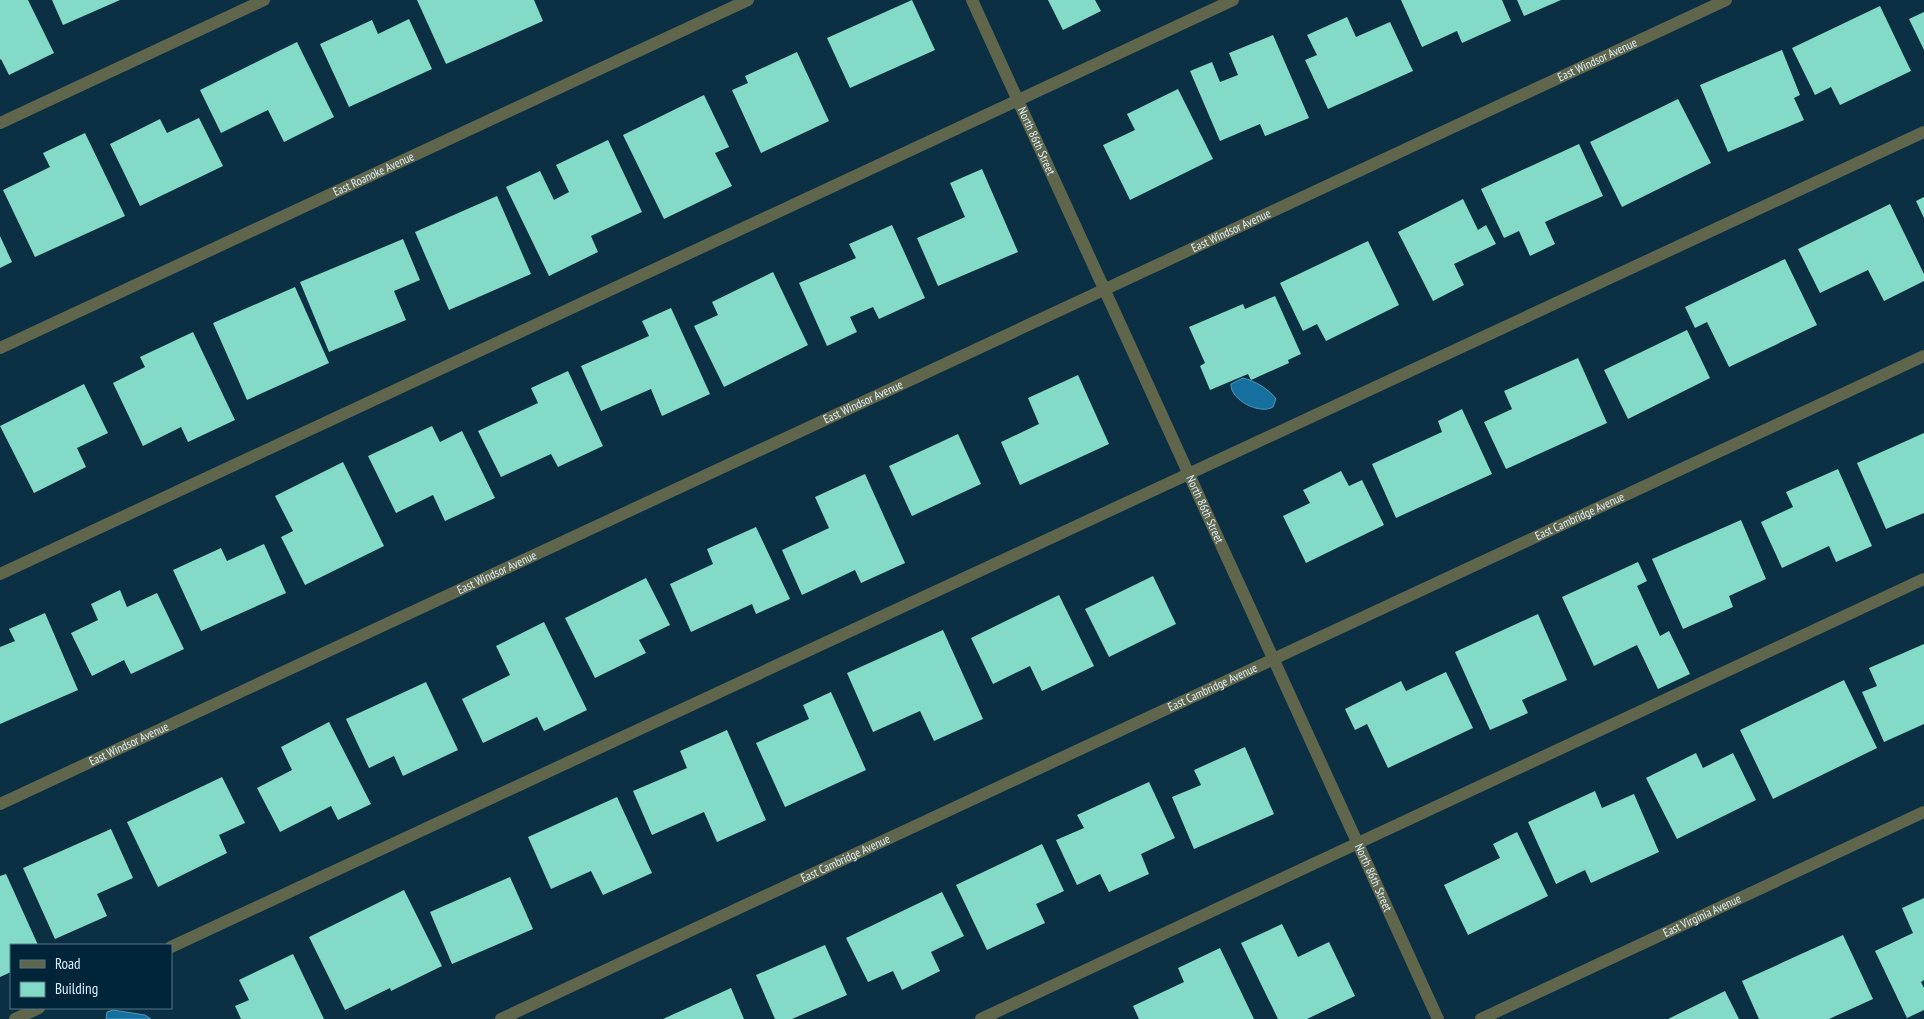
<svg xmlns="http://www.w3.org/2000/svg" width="1924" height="1019" font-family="'PT Sans Narrow',sans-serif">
<rect width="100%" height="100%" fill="#0b2f43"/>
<!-- water -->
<g fill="#15709f" stroke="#5196bb">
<path d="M1243,378C1255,381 1269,389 1276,399L1273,407C1260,415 1230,400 1231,384Z"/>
<path d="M113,1010L145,1015L151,1019H106L107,1012Z"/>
</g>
<!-- building -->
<g fill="#83dbc7">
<path d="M0,0H28L54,53L9,75L1,59L0,60Z"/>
<path d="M52,0H120L63,25Z"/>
<path d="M417,0H534L543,21L446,64Z"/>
<path d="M912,0L935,50L850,88L827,38Z"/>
<path d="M1048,0H1095L1101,11L1063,30Z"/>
<path d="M1401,0H1502L1511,21L1462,43L1457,31L1422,47Z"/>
<path d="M1517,0H1561L1524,16Z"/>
<path d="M1880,6L1911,71L1840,105L1831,87L1815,95L1792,48Z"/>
<path d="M1924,12V50L1909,19Z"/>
<path d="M1347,17L1356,37L1390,22L1413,71L1328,109L1305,60L1317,55L1307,35Z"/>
<path d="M409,19L432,69L349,107L320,44L372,20L378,34Z"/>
<path d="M1273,35L1309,118L1265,136L1260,124L1220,141L1190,71L1212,62L1220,82L1238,75L1229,53Z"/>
<path d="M297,42L334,117L284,142L268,110L221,133L200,90Z"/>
<path d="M1782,50L1800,95L1794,98L1804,120L1728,152L1700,85Z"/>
<path d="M797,52L829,121L761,153L732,90L748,83L745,76Z"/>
<path d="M1178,89L1213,159L1130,200L1103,145L1135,130L1127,114Z"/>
<path d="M704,95L729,147L715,153L732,186L664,219L623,135Z"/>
<path d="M1678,99L1711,163L1622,207L1590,142Z"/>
<path d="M199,118L223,166L140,206L110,144L160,119L167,133Z"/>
<path d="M85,133L125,216L35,257L3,190L50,167L43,153Z"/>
<path d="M608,140L642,212L591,236L598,252L549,276L506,187L540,171L554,200L569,192L556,165Z"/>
<path d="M1579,144L1603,196L1545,222L1555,244L1530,256L1519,231L1504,238L1481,189Z"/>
<path d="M982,169L1018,252L938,286L917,238L965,217L950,183Z"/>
<path d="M497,196L531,274L449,310L415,232Z"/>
<path d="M1924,197V218L1916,201Z"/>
<path d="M1463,199L1478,230L1486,225L1496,244L1454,264L1464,285L1433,301L1398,232Z"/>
<path d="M1890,204L1924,274V281L1884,301L1868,270L1820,293L1798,249Z"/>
<path d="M892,225L925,298L879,319L873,307L850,317L857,332L827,346L799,283L856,258L849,244Z"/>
<path d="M0,236L12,262L0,268Z"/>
<path d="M403,239L420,280L394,291L406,320L329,352L300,282Z"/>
<path d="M1368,241L1399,305L1326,341L1317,324L1303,331L1280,283Z"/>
<path d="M1785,259L1817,325L1729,367L1707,322L1695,328L1685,307Z"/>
<path d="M773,272L808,345L724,387L694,326L718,315L712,302Z"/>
<path d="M295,287L329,363L247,400L213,323Z"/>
<path d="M1275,296L1301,354L1288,360L1289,363L1251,380L1248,374L1210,390L1200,366L1205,363L1189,327L1243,304L1245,309Z"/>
<path d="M671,308L710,394L662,416L651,389L601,411L581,366L649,336L642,321Z"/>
<path d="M1687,330L1710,378L1628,419L1604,370Z"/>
<path d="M193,332L235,420L188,442L181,427L143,446L113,383L145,367L140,357Z"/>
<path d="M1578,358L1607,423L1506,469L1484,422L1512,409L1504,391Z"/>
<path d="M568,371L603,446L558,467L551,454L501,477L478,431L538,403L531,388Z"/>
<path d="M1078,375L1109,444L1020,485L1001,442L1039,424L1028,398Z"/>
<path d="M84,384L108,433L77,448L86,467L34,493L0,426Z"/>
<path d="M1462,409L1492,474L1396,518L1372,464L1442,432L1438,421Z"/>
<path d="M432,426L440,442L462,431L495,498L445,521L433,495L396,513L368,456Z"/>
<path d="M1924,433V513L1886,529L1857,463Z"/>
<path d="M958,434L981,484L912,516L889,466Z"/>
<path d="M343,462L384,546L305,585L281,537L293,531L275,496Z"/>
<path d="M1838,469L1872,546L1836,562L1829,546L1782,568L1761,522L1793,507L1786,492Z"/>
<path d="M1341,471L1349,486L1362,480L1384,525L1306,563L1283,516L1310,503L1303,490Z"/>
<path d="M865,474L905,563L861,583L855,570L802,595L782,550L829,528L815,497Z"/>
<path d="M1741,520L1766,579L1729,596L1733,607L1683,629L1652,559Z"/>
<path d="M756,527L790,599L756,614L752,604L691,632L670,584L713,564L707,549Z"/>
<path d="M264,544L286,593L201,631L173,570L221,548L227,561Z"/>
<path d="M1638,562L1647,581L1637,586L1660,636L1669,631L1690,674L1658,689L1637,645L1594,666L1562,597Z"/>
<path d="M1153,576L1176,624L1109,657L1085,609Z"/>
<path d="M646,578L670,625L639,640L646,653L595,678L565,618Z"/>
<path d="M120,590L127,607L157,593L184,649L131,674L124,660L92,676L71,633L98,620L91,604Z"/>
<path d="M1059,595L1094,666L1042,691L1030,666L993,684L971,638Z"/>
<path d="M45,613L78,690L0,724V647L15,641L9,629Z"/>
<path d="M1538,614L1567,680L1522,700L1528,713L1490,730L1455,652Z"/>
<path d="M544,622L587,710L544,731L537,717L483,743L462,699L510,675L496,646Z"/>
<path d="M943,630L983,719L934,741L920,711L873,732L847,673Z"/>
<path d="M1924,644V724L1884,742L1862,692L1877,686L1869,668Z"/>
<path d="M1446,672L1473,728L1388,768L1367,724L1355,730L1345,709L1401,681L1406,691Z"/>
<path d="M1844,680L1877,748L1773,799L1740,730Z"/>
<path d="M426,682L458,750L403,776L394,756L369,768L346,719Z"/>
<path d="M831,692L866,770L785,807L756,743L809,719L803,705Z"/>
<path d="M329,722L371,804L338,820L331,806L280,832L257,788L292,770L281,747Z"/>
<path d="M727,730L766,820L717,842L704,812L652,835L633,791L687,768L680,751Z"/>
<path d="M1245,747L1274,814L1194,849L1172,797L1201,785L1194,770Z"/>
<path d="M1696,753L1703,768L1733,753L1756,800L1677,839L1646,778Z"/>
<path d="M222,777L245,823L219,835L227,853L158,887L127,822Z"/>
<path d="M1149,782L1175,838L1141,854L1149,874L1109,892L1100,874L1077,885L1056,840L1084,828L1077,815Z"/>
<path d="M1595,791L1602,808L1634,794L1659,852L1591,883L1585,870L1556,884L1528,822Z"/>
<path d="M617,797L652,873L603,895L591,871L551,889L528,837Z"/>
<path d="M111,829L133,878L97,894L107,916L55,939L23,868Z"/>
<path d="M1517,832L1548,896L1468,935L1444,885L1500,858L1493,844Z"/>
<path d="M1042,844L1064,891L1036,904L1045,923L987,950L956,885Z"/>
<path d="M6,874L38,945H11V972L0,977V876Z"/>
<path d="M510,877L533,929L452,964L430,912Z"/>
<path d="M404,890L442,966L391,991L390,988L345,1010L309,937Z"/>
<path d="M942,892L964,936L931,952L940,971L902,990L893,971L868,982L846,938Z"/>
<path d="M1924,898V980L1921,982L1924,988V1010L1907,1018L1875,951L1913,933L1902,908Z"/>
<path d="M1282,924L1298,957L1329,942L1355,996L1307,1019H1278L1241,943Z"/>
<path d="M1843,935L1873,999L1829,1019H1759L1742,981Z"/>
<path d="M825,945L847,995L792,1019H775L756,975Z"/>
<path d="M1220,948L1254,1019H1139L1133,1006L1184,982L1178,968Z"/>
<path d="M293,954L324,1019H241L235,1006L249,1000L239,980Z"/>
<path d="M731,988L744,1019H663Z"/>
<path d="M1725,991L1739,1019H1668Z"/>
</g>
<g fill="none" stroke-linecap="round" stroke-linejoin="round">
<!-- minor -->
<g stroke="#60664c" stroke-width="12">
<path id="s1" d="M972,0L1438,1019"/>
<path d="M0,123L264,0"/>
<path id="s2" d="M0,348L748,0"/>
<path d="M0,574L1233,0"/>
<path id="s3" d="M0,804L1726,0"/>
<path d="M171,947L1924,132"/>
<path d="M15,1019L39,1008"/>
<path id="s4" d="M501,1019L1924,356"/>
<path d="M981,1019L1924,579"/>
<path id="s5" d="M1481,1019L1924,812"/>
</g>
</g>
<g text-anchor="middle" stroke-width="5" stroke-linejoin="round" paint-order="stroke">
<!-- street labels -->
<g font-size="12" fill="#dceffc" stroke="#012538">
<text dy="4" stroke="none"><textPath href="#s3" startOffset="1762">East Windsor Avenue</textPath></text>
<text dy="4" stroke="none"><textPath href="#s1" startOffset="155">North 86th Street</textPath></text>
<text dy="4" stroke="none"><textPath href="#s2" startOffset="412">East Roanoke Avenue</textPath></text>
<text dy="4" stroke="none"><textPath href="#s3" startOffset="1358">East Windsor Avenue</textPath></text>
<text dy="4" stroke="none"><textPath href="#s3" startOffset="952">East Windsor Avenue</textPath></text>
<text dy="4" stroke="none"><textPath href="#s1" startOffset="560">North 86th Street</textPath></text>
<text dy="4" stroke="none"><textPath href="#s4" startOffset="1190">East Cambridge Avenue</textPath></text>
<text dy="4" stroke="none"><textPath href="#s3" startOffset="548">East Windsor Avenue</textPath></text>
<text dy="4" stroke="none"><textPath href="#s4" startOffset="785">East Cambridge Avenue</textPath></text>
<text dy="4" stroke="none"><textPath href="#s3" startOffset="142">East Windsor Avenue</textPath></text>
<text dy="4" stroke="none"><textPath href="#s4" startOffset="380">East Cambridge Avenue</textPath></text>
<text dy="4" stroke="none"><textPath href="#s1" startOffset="965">North 86th Street</textPath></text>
<text dy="4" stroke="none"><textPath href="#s5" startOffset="244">East Virginia Avenue</textPath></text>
</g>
</g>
<!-- legend -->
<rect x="10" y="944" width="162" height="65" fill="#012538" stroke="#597686"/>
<rect x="20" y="960" width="25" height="8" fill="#60664c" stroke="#597686"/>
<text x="55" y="969" font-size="15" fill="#dceffc">Road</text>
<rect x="20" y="982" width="25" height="15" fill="#83dbc7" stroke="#597686"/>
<text x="55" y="994" font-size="15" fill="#dceffc">Building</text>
</svg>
